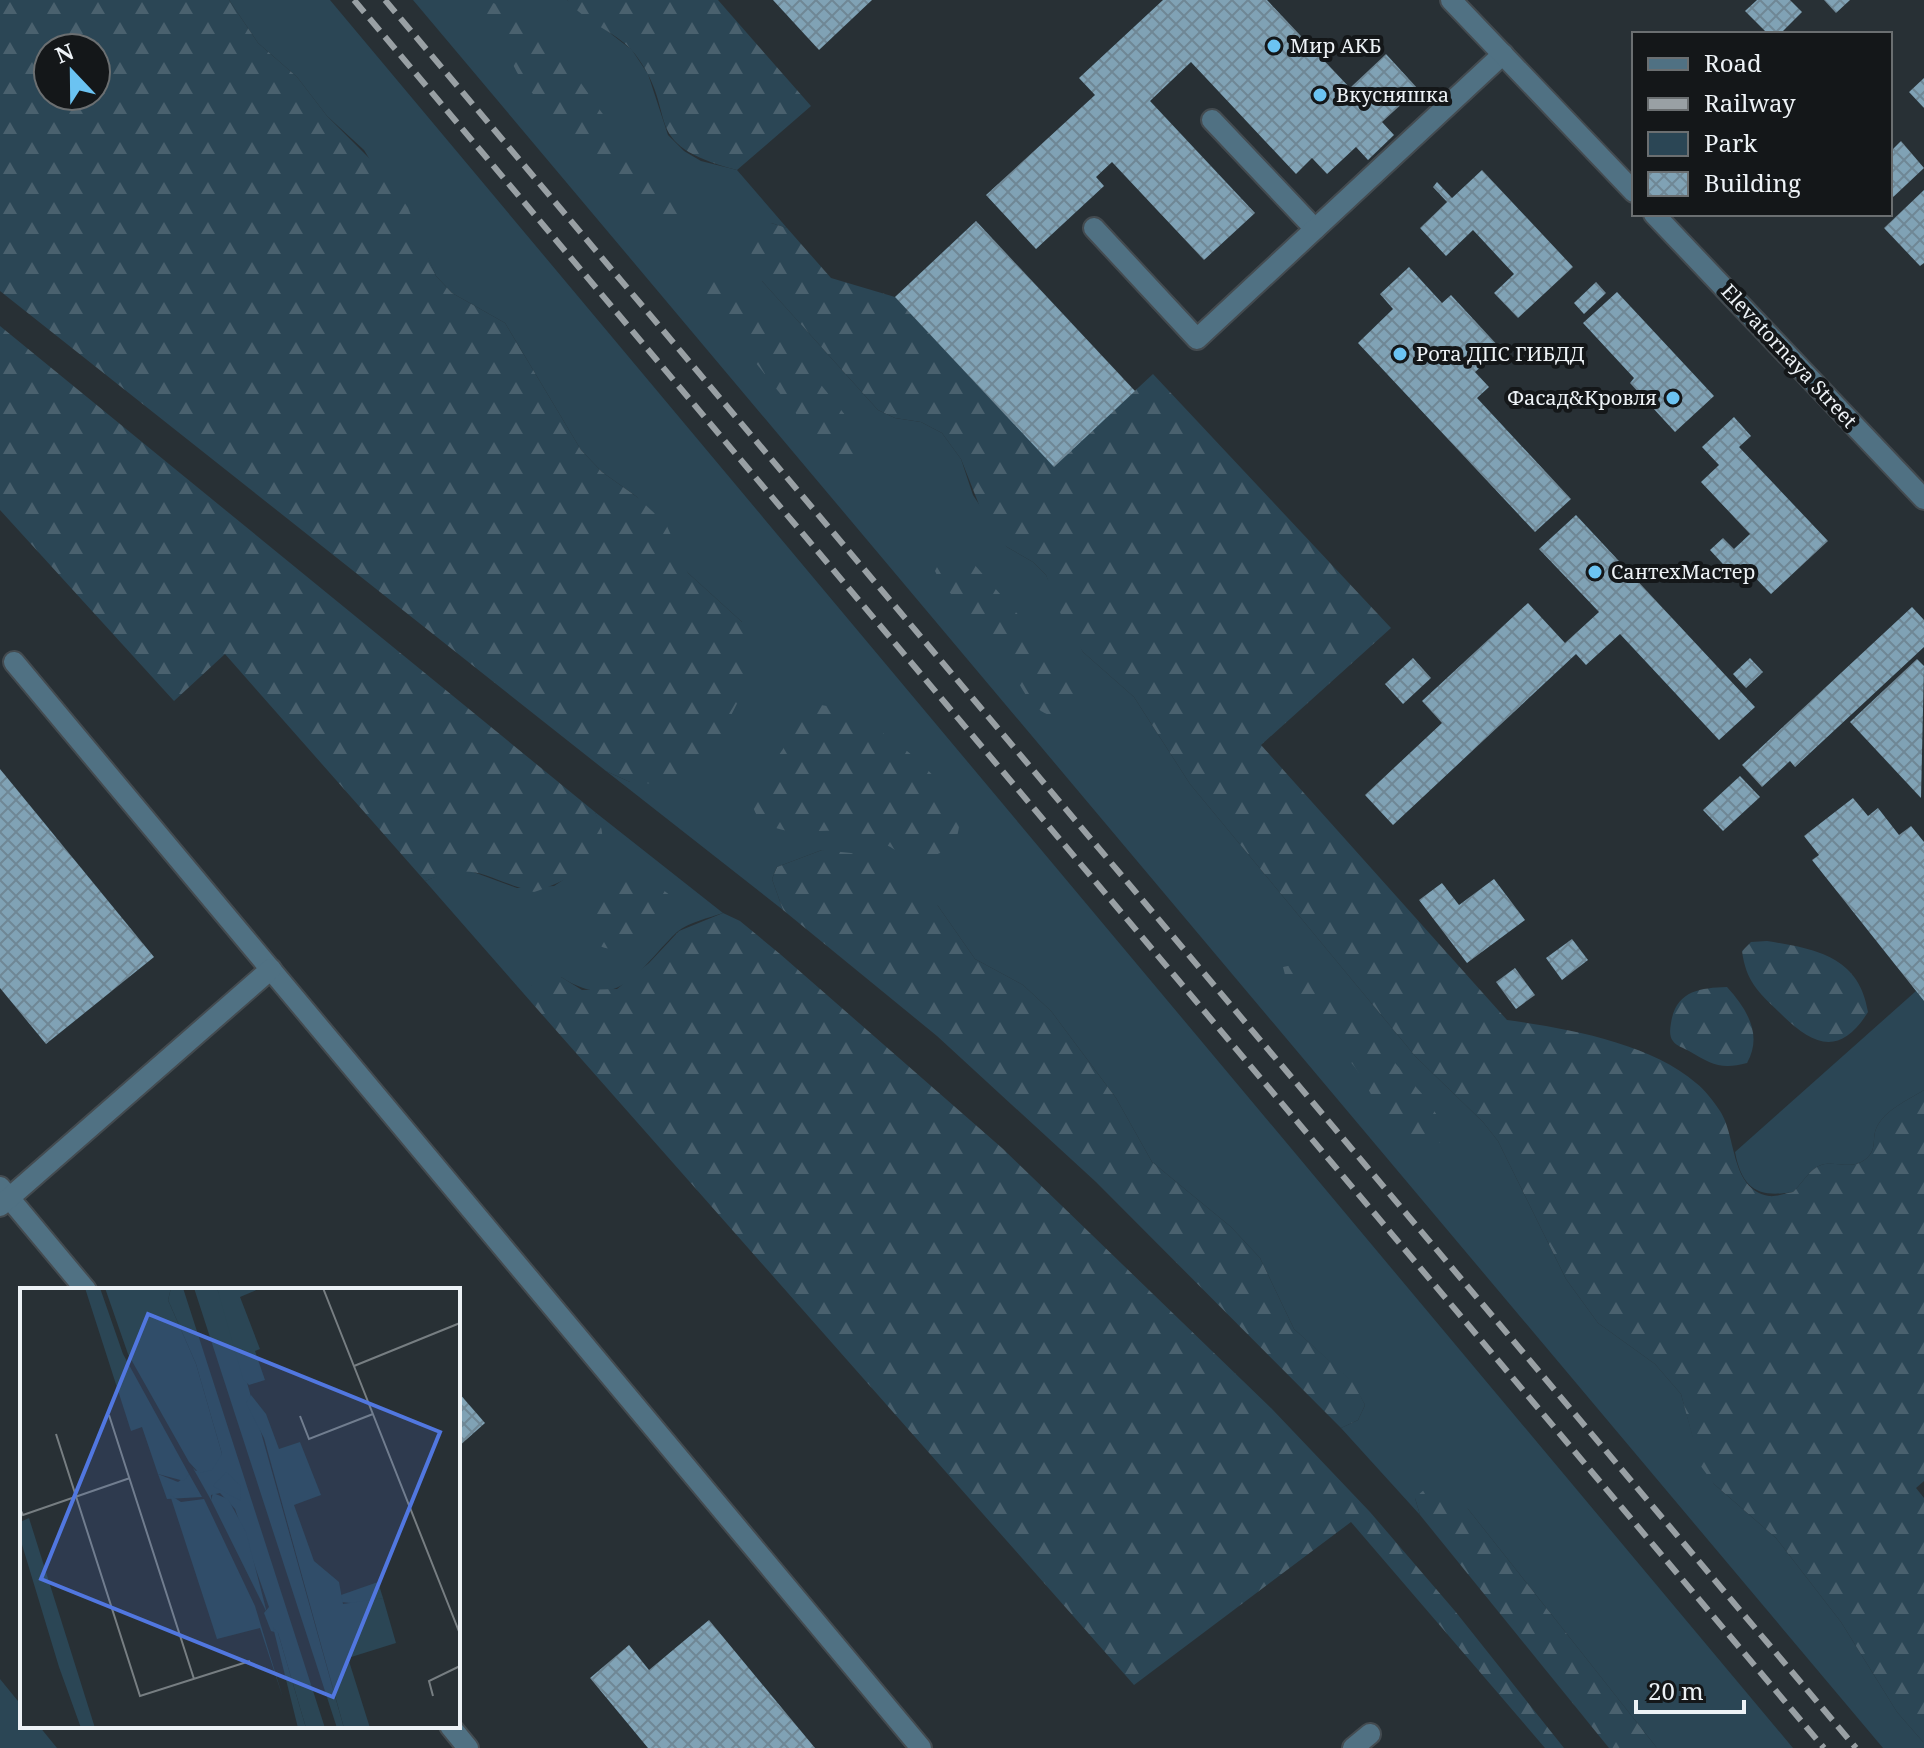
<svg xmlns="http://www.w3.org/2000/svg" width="1924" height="1748" font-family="'Noto Serif',serif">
<defs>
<pattern id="forest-firs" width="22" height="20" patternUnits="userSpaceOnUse" patternTransform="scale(2)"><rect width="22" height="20" fill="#2b4655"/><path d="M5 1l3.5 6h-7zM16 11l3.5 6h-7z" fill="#4a616e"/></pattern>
<pattern id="building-cross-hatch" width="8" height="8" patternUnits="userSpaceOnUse" patternTransform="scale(2)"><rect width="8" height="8" fill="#80a2b5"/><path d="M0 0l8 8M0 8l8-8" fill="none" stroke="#6f8795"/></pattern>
</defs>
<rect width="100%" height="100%" fill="#283035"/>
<!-- green -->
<g fill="#2b4655">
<path d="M229,0H330L1793,1748H1657L1468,1509L1415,1498L1420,1515L1341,1428L1358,1420L1365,1405L1353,1383L1294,1329L1260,1258L1231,1227L1152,1162L1116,1098L1051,1011L1023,985L975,959L938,906L822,850L777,867L772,879L783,910L606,771L630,782L742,622L688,573L637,497L602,472L581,450L505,323L452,293L436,276L424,249L364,150L327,116L297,77L258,43Z"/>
<path d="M413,0H567L632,50L648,74L668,135L684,151L701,161L737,170L787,228L771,223L762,281L878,410L895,418L921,422L942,433L961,459L973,495L1007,547L1033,562L1046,575L1083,652L1134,697L1190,784L1416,1057L1483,1122L1498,1141L1566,1279L1598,1323L1655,1364L1681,1394L1693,1437L1714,1484L1776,1538L1841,1622L1897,1712L1924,1743V1748H1883Z"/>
<path d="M595,812L723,913C709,918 689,922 677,932C639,968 620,1015 561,977L531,986V1002L425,881L446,872L468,870L517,888L554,886L585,865L602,833Z"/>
<path d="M1916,991L1924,1001V1090C1908,1100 1884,1110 1876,1129C1872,1139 1877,1149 1867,1158C1854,1170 1840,1162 1825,1164C1811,1166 1803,1183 1793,1192C1758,1198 1742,1189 1735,1152Z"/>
<path d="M0,1679L22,1706V1726H39L57,1748H0Z"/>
</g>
<!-- forest -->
<g fill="url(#forest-firs)" fill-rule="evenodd">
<path d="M0,0H229L258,43L297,77L327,116L387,176L408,208L436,276L452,293L505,323L581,450L602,472L637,497L666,524L688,573L742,622L750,650V678L719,739L683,771L656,784L630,782L606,771L0,291ZM48,48H96V96H48Z"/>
<path d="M473,0C535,0 578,83 612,126C635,155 662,180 686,208L685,221L675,225L659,219L527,88C507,61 499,23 473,0Z"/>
<path d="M567,0H718L811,106L737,170C635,143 682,116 635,54C619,33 584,22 567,0Z"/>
<path d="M771,223L787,228L831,278L895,297L1054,466L1153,374L1391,628L1261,745L1507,1020C1565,1028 1651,1043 1696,1083C1705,1090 1714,1102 1720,1111C1737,1137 1730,1189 1769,1196C1776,1197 1786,1193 1793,1192C1803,1183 1811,1166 1825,1164C1840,1162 1854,1170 1867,1158C1877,1149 1872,1139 1876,1129C1884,1110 1908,1100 1924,1090V1481L1916,1488L1924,1498V1743L1897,1712L1841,1622L1776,1538L1714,1484L1700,1465L1681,1394L1655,1364L1598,1323L1566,1279L1498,1141L1483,1122L1416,1057L1190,784L1134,697L1083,652L1063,620L1046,575L1033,562L1007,547L987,525L961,459L942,433L921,422L895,418L878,410L762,281C748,253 744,242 771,223Z"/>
<path d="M721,272L741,285L862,436L869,451L862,462L846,464L828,454L714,310L700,290L703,281Z"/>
<path d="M0,326L595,812C599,821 605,833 601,843C593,870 558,884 534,892C487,880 476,859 425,881L225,654L174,701L0,510Z"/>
<path d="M953,555L973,563L1078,683L1084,699C1075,711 1057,722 1041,711C1021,697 1014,668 999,649C982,626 961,605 941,583L935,571L941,559Z"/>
<path d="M814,704C860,707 952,774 959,822C960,829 956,839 954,846C903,876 900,841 854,832C825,826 790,840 764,822C735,802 772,767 783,749C794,732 797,717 814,704Z"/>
<path d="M822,850L851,853L878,862L917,884L938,906L975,959L1023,985L1051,1011L1116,1098L1152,1162L1231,1227L1260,1258L1294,1329L1354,1383L1365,1405L1358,1420L1341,1428L1096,1182L937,1036L783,910L772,879L777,867Z"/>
<path d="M623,875L646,877L675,899C672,911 669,923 659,932C644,947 587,964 592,925C593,920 597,913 598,908C603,890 607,885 623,875Z"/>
<path d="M723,913L740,921L780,954L1002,1148L1272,1409L1370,1512L1455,1611L1564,1748H1545L1351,1522L1134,1685L531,1002V986L538,974L561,977L582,990L617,989L649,963L679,931Z"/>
<path d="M1767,941C1815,949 1859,956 1868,1012C1839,1059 1811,1044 1779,1012C1758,992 1746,981 1742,951L1751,942Z"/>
<path d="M1307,962L1423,1095L1439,1118L1446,1138C1400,1177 1374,1090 1354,1066C1327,1033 1293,1013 1283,967Z"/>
<path d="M1727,987C1747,1009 1763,1035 1747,1063C1721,1070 1711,1064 1689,1051C1684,1048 1676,1046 1673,1041C1669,1036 1670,1029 1671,1023C1676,991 1699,988 1727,987Z"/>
<path d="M1426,1488L1448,1492L1468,1509L1657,1748H1609L1420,1515L1415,1498Z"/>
</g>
<!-- building -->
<g fill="url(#building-cross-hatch)">
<path d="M773,0H872L819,50Z"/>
<path d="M1163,0H1267L1350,88L1386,54L1418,89L1382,122L1394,135L1368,160L1356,147L1327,174L1312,158L1296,174L1191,62L1150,101L1255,213L1204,260L1112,162L1096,177L1104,186L1036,249L986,195L1095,95L1079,78Z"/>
<path d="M1757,0H1790L1802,12L1780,34H1768L1745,11Z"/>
<path d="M1824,0H1850L1836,13Z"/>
<path d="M1924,78V108L1909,92Z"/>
<path d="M1901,141L1924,168L1890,200V152Z"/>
<path d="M1482,170L1573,267L1518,318L1494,293L1514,274L1473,230L1446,256L1420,228L1447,202L1433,187L1437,182L1452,198Z"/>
<path d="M1924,190V263L1920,266L1884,228Z"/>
<path d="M976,221L1135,391L1054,467L895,297Z"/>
<path d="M1409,267L1442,303L1451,295L1501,349L1475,372L1489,387L1477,398L1571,499L1535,532L1358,343L1393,309L1380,294Z"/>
<path d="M1596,282L1606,293L1584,314L1574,303Z"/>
<path d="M1617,292L1714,396L1675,432L1630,383L1634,378L1583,323Z"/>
<path d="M1734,417L1751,436L1739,447L1828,541L1771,594L1745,567L1734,576L1710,550L1723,538L1734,549L1750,534L1701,482L1719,465L1702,447Z"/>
<path d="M1576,515L1755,707L1719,740L1620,634L1586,665L1576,654L1393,825L1365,795L1442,723L1422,701L1528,603L1565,643L1599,612L1539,549Z"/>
<path d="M1912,607L1924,620V647L1795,767L1790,761L1762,787L1742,765Z"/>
<path d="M1413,658L1431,678L1403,704L1385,684Z"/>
<path d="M1750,658L1763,672L1746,688L1733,674Z"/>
<path d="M1917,659L1924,666L1921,798L1850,722Z"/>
<path d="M0,769L154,957L46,1044L0,988Z"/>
<path d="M1740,776L1760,797L1723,831L1703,810Z"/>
<path d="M1853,798L1868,816L1878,808L1899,835L1911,826L1924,842V1001L1812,860L1819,855L1804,836Z"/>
<path d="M1494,879L1525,920L1467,963L1419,900L1442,883L1459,905Z"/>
<path d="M1572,939L1588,960L1562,980L1546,958Z"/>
<path d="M1515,968L1535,995L1516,1009L1496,982Z"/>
<path d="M458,1392L485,1423L458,1447Z"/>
<path d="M709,1620L815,1748H648L590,1678L629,1645L649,1670Z"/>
</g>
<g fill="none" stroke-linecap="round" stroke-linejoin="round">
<!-- service casing -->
<g stroke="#444b50" stroke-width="24">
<g id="service">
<path d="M1212,120L1315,229"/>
<path d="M1094,228L1197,339L1503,54"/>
<path d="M14,662L921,1748"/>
<path d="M0,1187L86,1290"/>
<path d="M0,1206L271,969"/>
<path d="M450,1726L468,1748"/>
<path d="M1353,1748L1370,1734"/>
</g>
</g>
<!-- tertiary casing -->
<g stroke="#444b50" stroke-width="24">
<g id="tertiary">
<path d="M1451,0L1634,192"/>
<path d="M1654,214L1924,499"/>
</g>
</g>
<!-- service -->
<use href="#service" stroke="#507183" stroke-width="20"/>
<!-- tertiary -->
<use href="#tertiary" stroke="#507183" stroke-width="20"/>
<!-- rail -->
<g stroke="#99a0a4" stroke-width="6" stroke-dasharray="16 8" stroke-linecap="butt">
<path d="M354,0L1824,1748"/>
<path d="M385,0L1856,1748"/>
</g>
</g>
<!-- markers -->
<g fill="#6bc3f2" stroke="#141719" stroke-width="3">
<circle cx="1274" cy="46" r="8"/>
<circle cx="1320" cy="95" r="8"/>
<circle cx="1400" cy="354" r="8"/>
<circle cx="1673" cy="398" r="8"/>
<circle cx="1595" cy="572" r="8"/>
</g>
<g text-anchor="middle" stroke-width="8" stroke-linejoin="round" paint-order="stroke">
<!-- poi labels -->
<g font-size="20" fill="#edf2f6" stroke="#141719" text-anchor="start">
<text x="1290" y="53">Мир АКБ</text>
<text x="1336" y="102">Вкусняшка</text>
<text x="1416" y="361">Рота ДПС ГИБДД</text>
<text x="1657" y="405" text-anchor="end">Фасад&amp;Кровля</text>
<text x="1611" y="579">СантехМастер</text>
</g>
<!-- street labels -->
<g font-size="20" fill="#edf2f6" stroke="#141719">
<text transform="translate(1789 356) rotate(47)" y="7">Elevatornaya Street</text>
</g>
</g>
<!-- overview -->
<g transform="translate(20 1288)">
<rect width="440" height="440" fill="#283035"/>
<path d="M151,0H163L305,440H286L258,345L251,343L244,325L249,319L215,221L200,205L191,207V212L173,180L176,183L202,166L176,76L148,12ZM174,0H197L210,34L324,440H317ZM138,186L158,194L169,186L182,209L147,211ZM9,230L75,440H61L39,379L0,250V234ZM358,294L363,310L340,316L321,314V307Z" fill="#2b4655"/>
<path d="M65,0H80L103,66L169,186L164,193L138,186L122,139L111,143ZM85,0H151L148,12L176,76L202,166L192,182L179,185L169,174L108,66ZM197,0H241L220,9L240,61L235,63L245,92L229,97L223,91ZM231,107L246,126L259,161L280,154L301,207L274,217L294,273L319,294L323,316L363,310L376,355L328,370L350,440H324L244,150L226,115ZM206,184L220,197L221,213L193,198ZM193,205L208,211L226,244L247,325L191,212ZM150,207L161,214L184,211L235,318L263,410L240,340L197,351ZM253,339L258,345L286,440H278Z" fill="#2b4655"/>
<path fill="none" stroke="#777e82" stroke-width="2" d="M303,0L440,346M334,78L440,35M89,127L174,391M280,128L289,151L353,126M36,146L120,408L230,373M0,221L3,227L110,190M413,408L409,393L440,378"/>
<path fill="#5177e0" fill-opacity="0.15" stroke="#5177e0" stroke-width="4" d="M128,26L420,144L313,409L21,291Z"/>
<rect width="440" height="440" fill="none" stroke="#edf2f6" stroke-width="4"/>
</g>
<!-- legend -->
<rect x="1632" y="32" width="260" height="184" fill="#141719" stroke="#6b6f71" stroke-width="2"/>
<rect x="1648" y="58" width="40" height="12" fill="#507183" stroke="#6b6f71" stroke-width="2"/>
<text x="1704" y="72" font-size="24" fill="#edf2f6">Road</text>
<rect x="1648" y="98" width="40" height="12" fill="#99a0a4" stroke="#6b6f71" stroke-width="2"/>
<text x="1704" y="112" font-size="24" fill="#edf2f6">Railway</text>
<rect x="1648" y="132" width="40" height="24" fill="#2b4655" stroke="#6b6f71" stroke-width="2"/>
<text x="1704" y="152" font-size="24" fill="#edf2f6">Park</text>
<rect x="1648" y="172" width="40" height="24" fill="url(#building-cross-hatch)" stroke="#6b6f71" stroke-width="2"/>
<text x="1704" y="192" font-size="24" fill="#edf2f6">Building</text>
<!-- north arrow -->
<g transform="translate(72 72) rotate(338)"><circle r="38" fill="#141719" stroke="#6b6f71" stroke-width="2"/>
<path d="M0-6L14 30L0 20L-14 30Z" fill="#6bc3f2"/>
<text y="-12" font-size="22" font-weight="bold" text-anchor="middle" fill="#edf2f6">N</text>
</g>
<!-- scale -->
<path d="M1636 1700v12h108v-12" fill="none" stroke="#edf2f6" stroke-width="4"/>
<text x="1648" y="1700" font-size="24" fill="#edf2f6" stroke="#141719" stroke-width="6" paint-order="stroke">20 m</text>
</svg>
